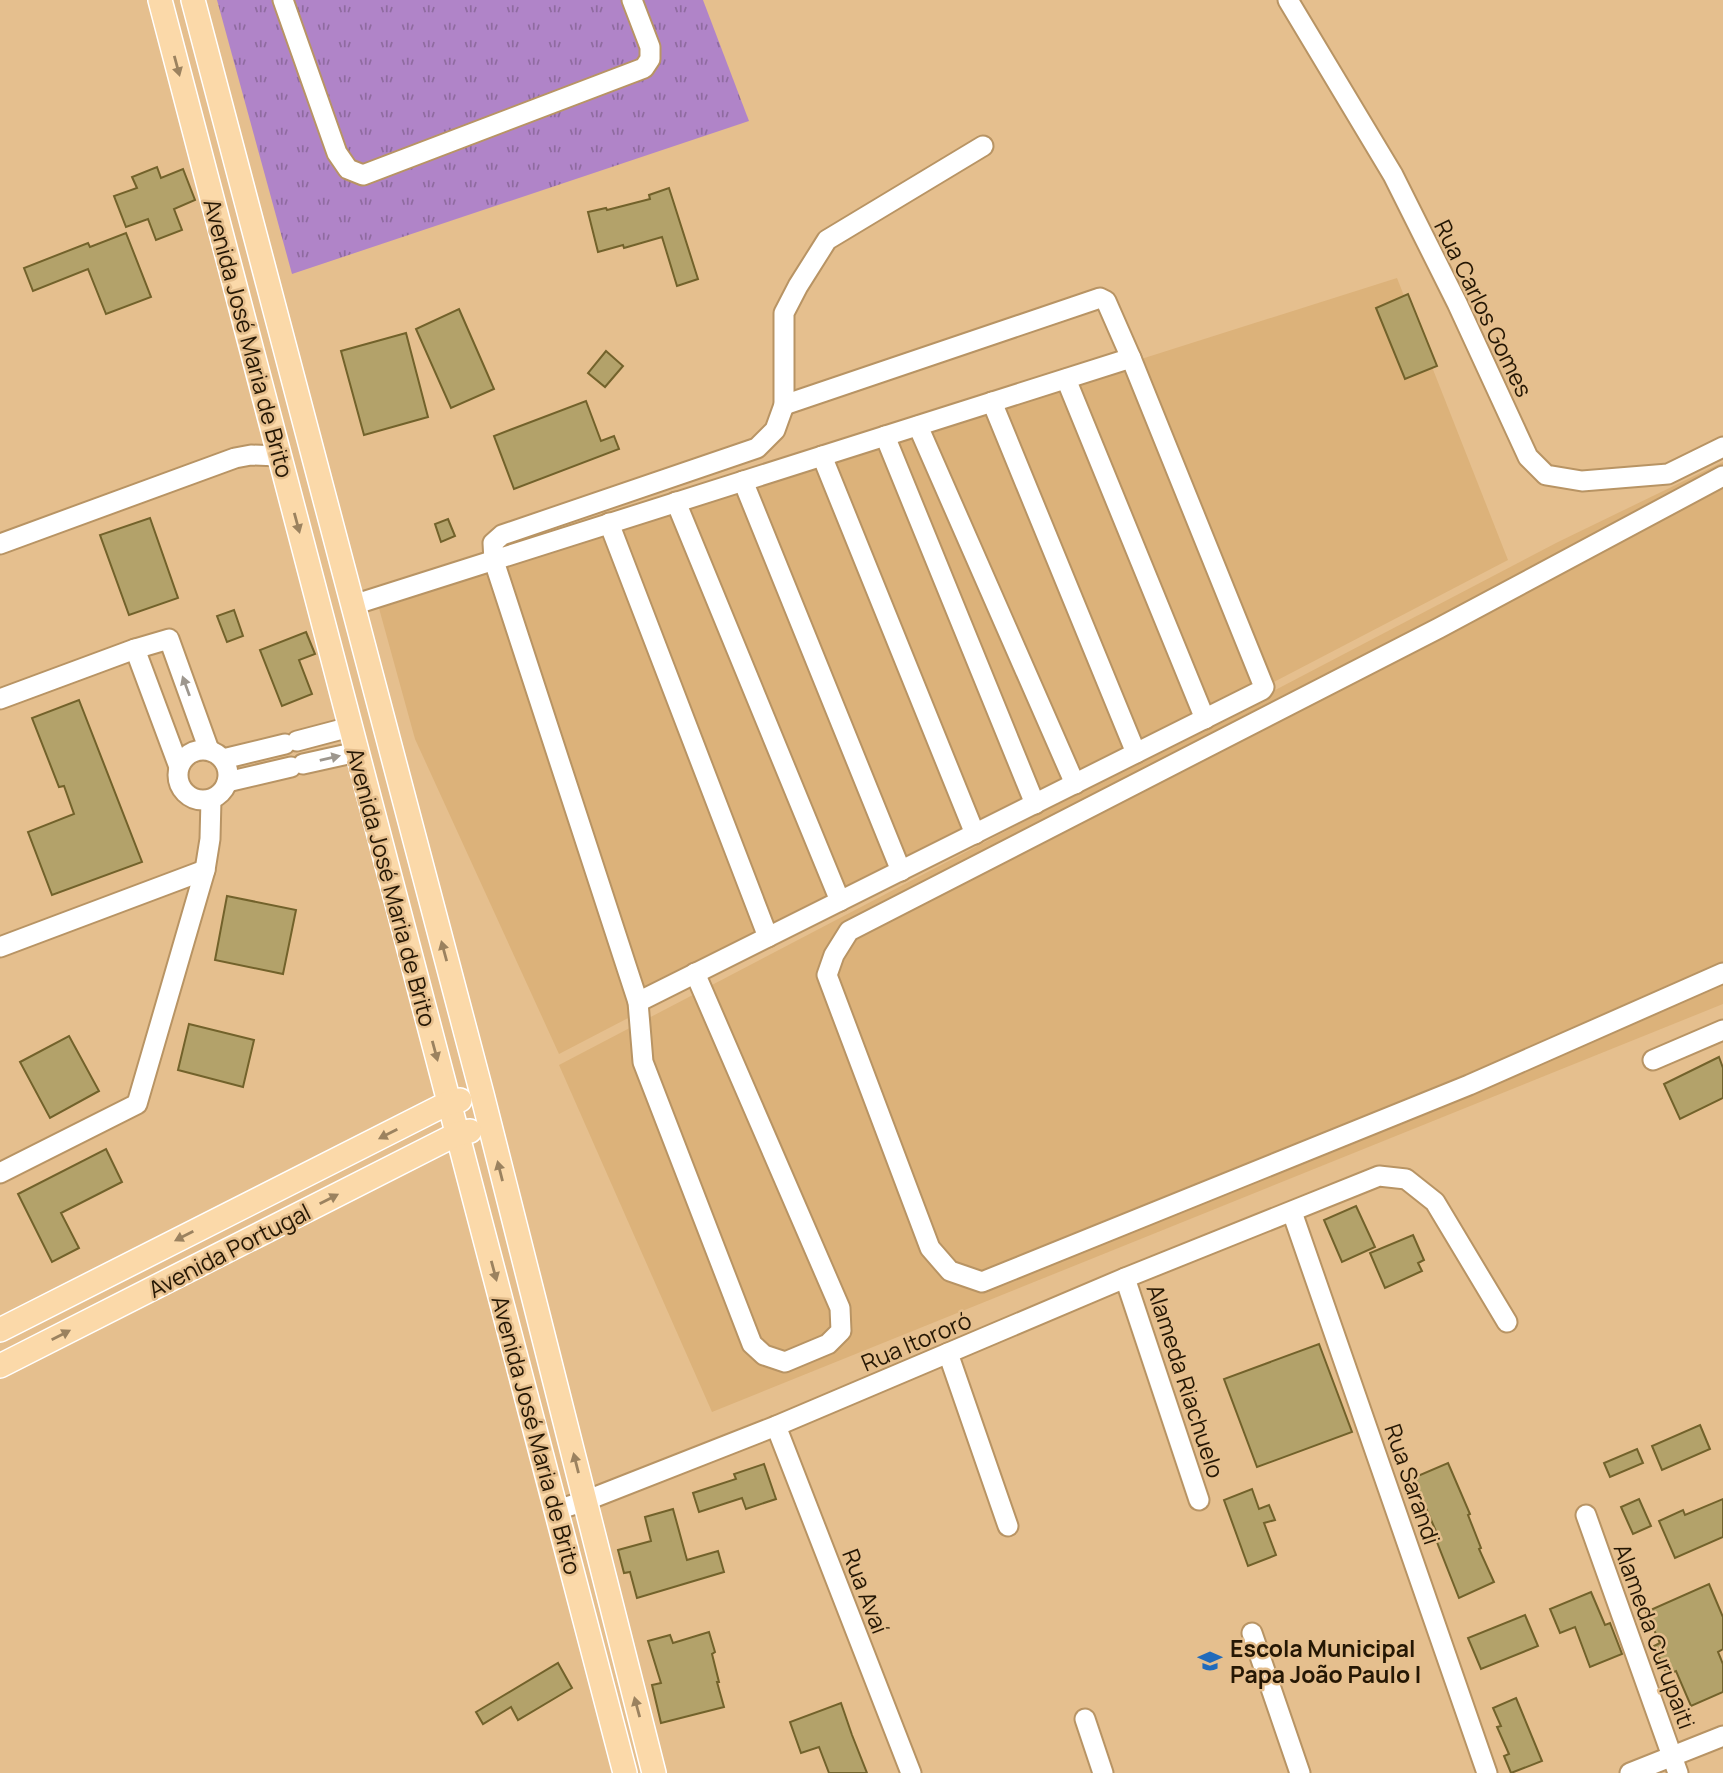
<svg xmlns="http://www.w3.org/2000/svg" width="1723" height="1773" font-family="Manrope,sans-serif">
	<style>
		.built { fill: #dcb27a }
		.grass { fill: url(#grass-tufts) }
		.building { fill: #b3a26a; stroke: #72622b; stroke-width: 2 }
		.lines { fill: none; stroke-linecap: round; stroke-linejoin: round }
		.minor-casing { stroke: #b89464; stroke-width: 23 }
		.major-casing { stroke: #fff; stroke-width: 26 }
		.minor { stroke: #fff; stroke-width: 19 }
		.major { stroke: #fbd9a9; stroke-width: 23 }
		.oneway { fill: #9b825f }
		.oneway2 { fill: #9d978e }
		.labels { text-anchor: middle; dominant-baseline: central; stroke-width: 5; stroke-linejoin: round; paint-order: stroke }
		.street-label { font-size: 23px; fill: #251704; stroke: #e5bf8e }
		.poi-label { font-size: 23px; font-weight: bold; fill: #251704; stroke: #e5bf8e; text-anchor: start }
	</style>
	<defs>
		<pattern id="grass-tufts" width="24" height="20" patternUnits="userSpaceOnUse" patternTransform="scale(1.75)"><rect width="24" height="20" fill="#b084c8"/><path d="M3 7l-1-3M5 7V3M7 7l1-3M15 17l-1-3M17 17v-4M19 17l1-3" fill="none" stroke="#8f6ba0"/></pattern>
	</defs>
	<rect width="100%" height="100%" fill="#e5bf8e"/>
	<!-- built -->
	<g class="built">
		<polygon points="1397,278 1508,560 559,1054 415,739 377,601"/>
		<polygon points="1723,462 1723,1004 712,1412 559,1065 1558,542"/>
	</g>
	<!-- grass -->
	<polygon class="grass" points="217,0 703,0 749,121 292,274"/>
	<!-- building -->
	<g class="building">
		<polygon points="157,167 161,178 183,169 195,200 174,209 182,230 156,240 148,219 126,227 114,196 137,188 132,177"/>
		<polygon points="669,188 698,279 677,286 662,237 624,248 623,245 598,252 588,212 606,208 607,210 650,199 649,195"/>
		<polygon points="126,233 151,297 106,314 88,269 33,291 24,268 88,243 90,247"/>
		<polygon points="1408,294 1437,366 1405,379 1376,308"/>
		<polygon points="459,309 494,389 451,408 416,329"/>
		<polygon points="406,333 428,417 364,435 341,351"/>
		<polygon points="606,351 623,366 605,387 588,373"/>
		<polygon points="586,401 601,441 614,436 619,449 514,489 494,436"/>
		<polygon points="150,518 178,598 129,615 100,535"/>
		<polygon points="448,519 455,536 441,542 435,524"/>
		<polygon points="234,610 243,636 227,642 217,616"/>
		<polygon points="306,632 315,654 299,660 312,694 282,706 260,650"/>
		<polygon points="79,700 142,862 52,895 28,832 74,814 64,786 59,787 32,718"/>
		<polygon points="227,896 296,910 283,974 215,960"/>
		<polygon points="189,1024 254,1040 243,1087 178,1070"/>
		<polygon points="69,1036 99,1091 50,1118 20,1062"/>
		<polygon points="1719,1057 1723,1068 1723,1098 1680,1119 1664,1084"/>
		<polygon points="106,1149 122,1182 61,1213 79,1248 52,1262 18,1194"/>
		<polygon points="1356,1206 1375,1247 1342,1262 1324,1220"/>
		<polygon points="1413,1235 1424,1260 1418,1263 1422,1271 1385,1288 1370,1253"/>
		<polygon points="1319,1344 1352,1432 1257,1467 1224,1379"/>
		<polygon points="1700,1425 1710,1449 1662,1470 1652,1446"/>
		<polygon points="1637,1449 1643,1463 1610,1477 1604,1463"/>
		<polygon points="1448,1463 1470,1514 1468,1515 1481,1548 1479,1549 1494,1582 1459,1598 1435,1537 1438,1536 1413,1478"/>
		<polygon points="764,1464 776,1499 746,1509 742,1498 699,1512 693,1493 736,1479 734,1474"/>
		<polygon points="1252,1489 1259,1509 1269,1505 1275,1520 1264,1523 1276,1555 1248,1566 1224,1500"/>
		<polygon points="1639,1499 1651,1526 1633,1534 1621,1507"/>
		<polygon points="1723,1499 1723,1537 1675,1558 1659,1521 1683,1510 1685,1515"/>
		<polygon points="673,1509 687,1560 718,1551 724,1572 637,1598 630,1572 624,1573 618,1550 651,1541 645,1517"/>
		<polygon points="1709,1584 1723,1617 1723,1649 1718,1652 1723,1664 1723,1692 1691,1706 1676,1671 1667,1675 1654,1646 1660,1643 1646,1612"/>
		<polygon points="1591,1592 1605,1625 1610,1623 1622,1654 1590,1667 1575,1627 1560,1633 1550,1609"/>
		<polygon points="1525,1615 1538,1646 1481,1669 1468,1638"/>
		<polygon points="709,1632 715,1652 712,1654 719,1682 717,1682 724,1707 661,1723 652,1685 661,1683 648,1641 670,1635 673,1643"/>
		<polygon points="558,1663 572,1688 518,1720 511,1707 483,1724 476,1712"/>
		<polygon points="1516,1698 1542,1761 1511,1773 1504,1756 1509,1754 1497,1727 1501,1726 1493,1708"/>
		<polygon points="841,1703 852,1735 867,1773 829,1773 819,1747 801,1753 790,1722"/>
	</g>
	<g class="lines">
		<!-- minor casing -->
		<g class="minor-casing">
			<g id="minor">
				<polyline points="283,0 337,153 348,169 363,175 644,68 650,59 650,47 632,0"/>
				<polyline points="1288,0 1393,175 1457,303 1528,457 1546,475 1582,481 1668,474 1723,447"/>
				<polyline points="1066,379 1205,719"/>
				<polyline points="992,402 1136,753"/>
				<polyline points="784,405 1100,298 1106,301 1131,358"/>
				<polyline points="918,426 1075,784"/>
				<polyline points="885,436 1035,804"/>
				<polyline points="822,456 975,834"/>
				<polyline points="1723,476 1439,628 849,931 834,955 827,975 930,1248 950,1271 982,1282 1469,1085 1723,973"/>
				<polyline points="743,481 901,871"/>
				<polyline points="676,502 840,901"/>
				<polyline points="609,523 768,937"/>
				<polyline points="0,544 235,458 251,455 279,456"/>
				<polyline points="353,605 1131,358 1264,687 1262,690 638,1002"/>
				<polyline points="135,649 179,767"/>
				<polyline points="0,699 135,649 169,639 209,750"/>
				<polyline points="297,741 350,727"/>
				<circle cx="203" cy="775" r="25"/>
				<polyline points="223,759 285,744"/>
				<polyline points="303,764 357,752"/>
				<polyline points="227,782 291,767"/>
				<polyline points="0,947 205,870"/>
				<polyline points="695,973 840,1308 841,1331 828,1344 785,1362 764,1355 752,1344 643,1062 638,1002 494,561 493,543 502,535 757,448 775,430 784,405 784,313 798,286 827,240 983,146"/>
				<polyline points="1653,1060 1723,1030"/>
				<polyline points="0,1173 137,1104 205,870 210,839 211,799"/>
				<polyline points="1292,1212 1487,1773"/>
				<polyline points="1125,1278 1199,1500"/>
				<polyline points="948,1353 1008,1526"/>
				<polyline points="776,1426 911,1773"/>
				<polyline points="557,1510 585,1501 776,1426 1125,1278 1379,1176 1406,1179 1435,1202 1507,1322"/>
				<polyline points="1586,1515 1678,1773"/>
				<polyline points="1252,1633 1300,1773"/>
				<polyline points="1085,1719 1103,1773"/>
				<polyline points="1630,1773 1723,1736"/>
			</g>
		</g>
		<!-- major casing -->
		<g class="major-casing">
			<g id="major">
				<polyline points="160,0 625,1773"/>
				<polyline points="193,0 482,1094 654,1773"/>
				<polyline points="0,1330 448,1103 460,1100"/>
				<polyline points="0,1366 457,1134 470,1131"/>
			</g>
		</g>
		<!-- minor -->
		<use href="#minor" class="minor"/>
		<!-- major -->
		<use href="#major" class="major"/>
	</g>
	<!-- one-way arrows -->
	<defs><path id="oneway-solid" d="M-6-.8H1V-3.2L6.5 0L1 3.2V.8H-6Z" transform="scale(1.75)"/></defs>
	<g class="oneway">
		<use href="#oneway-solid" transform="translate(177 66) rotate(75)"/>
		<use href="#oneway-solid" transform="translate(297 523) rotate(75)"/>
		<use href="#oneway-solid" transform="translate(444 951) rotate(-105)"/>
		<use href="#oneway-solid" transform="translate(435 1051) rotate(75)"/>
		<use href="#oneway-solid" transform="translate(388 1134) rotate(153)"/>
		<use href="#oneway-solid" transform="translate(500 1171) rotate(-104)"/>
		<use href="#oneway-solid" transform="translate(329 1199) rotate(-27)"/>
		<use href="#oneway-solid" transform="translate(184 1236) rotate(153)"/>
		<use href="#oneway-solid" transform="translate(494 1271) rotate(75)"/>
		<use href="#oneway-solid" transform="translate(61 1335) rotate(-27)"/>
		<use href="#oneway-solid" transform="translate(576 1463) rotate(-104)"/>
		<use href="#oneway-solid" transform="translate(637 1707) rotate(-105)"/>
	</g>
	<g class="oneway2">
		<use href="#oneway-solid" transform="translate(186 686) rotate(-110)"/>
		<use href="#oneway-solid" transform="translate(330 758) rotate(-13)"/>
	</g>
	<!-- icons -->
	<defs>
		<g id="school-bare" transform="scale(1.89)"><path d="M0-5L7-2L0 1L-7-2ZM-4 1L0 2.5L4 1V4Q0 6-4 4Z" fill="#216bbb" stroke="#e5bf8e" stroke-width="2.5" paint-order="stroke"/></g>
	</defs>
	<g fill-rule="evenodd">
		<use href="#school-bare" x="1210" y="1661"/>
	</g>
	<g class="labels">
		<!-- street labels -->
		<g class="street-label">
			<text transform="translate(1484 308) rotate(64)">Rua Carlos Gomes</text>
			<text transform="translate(249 338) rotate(75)">Avenida José Maria de Brito</text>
			<text transform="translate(392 887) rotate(75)">Avenida José Maria de Brito</text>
			<text transform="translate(229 1250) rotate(-27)">Avenida Portugal</text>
			<text transform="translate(916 1341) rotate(-23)">Rua Itororó</text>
			<text transform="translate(1186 1381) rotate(72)">Alameda Riachuelo</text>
			<text transform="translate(537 1435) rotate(75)">Avenida José Maria de Brito</text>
			<text transform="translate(1413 1484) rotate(71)">Rua Sarandi</text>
			<text transform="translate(866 1591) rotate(69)">Rua Avaí</text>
			<text transform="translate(1655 1636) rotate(70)">Alameda Curupaiti</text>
		</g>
		<!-- poi labels -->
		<g class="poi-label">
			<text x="1230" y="1648">Escola Municipal<tspan x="1230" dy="26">Papa João Paulo I</tspan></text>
		</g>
	</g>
</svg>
